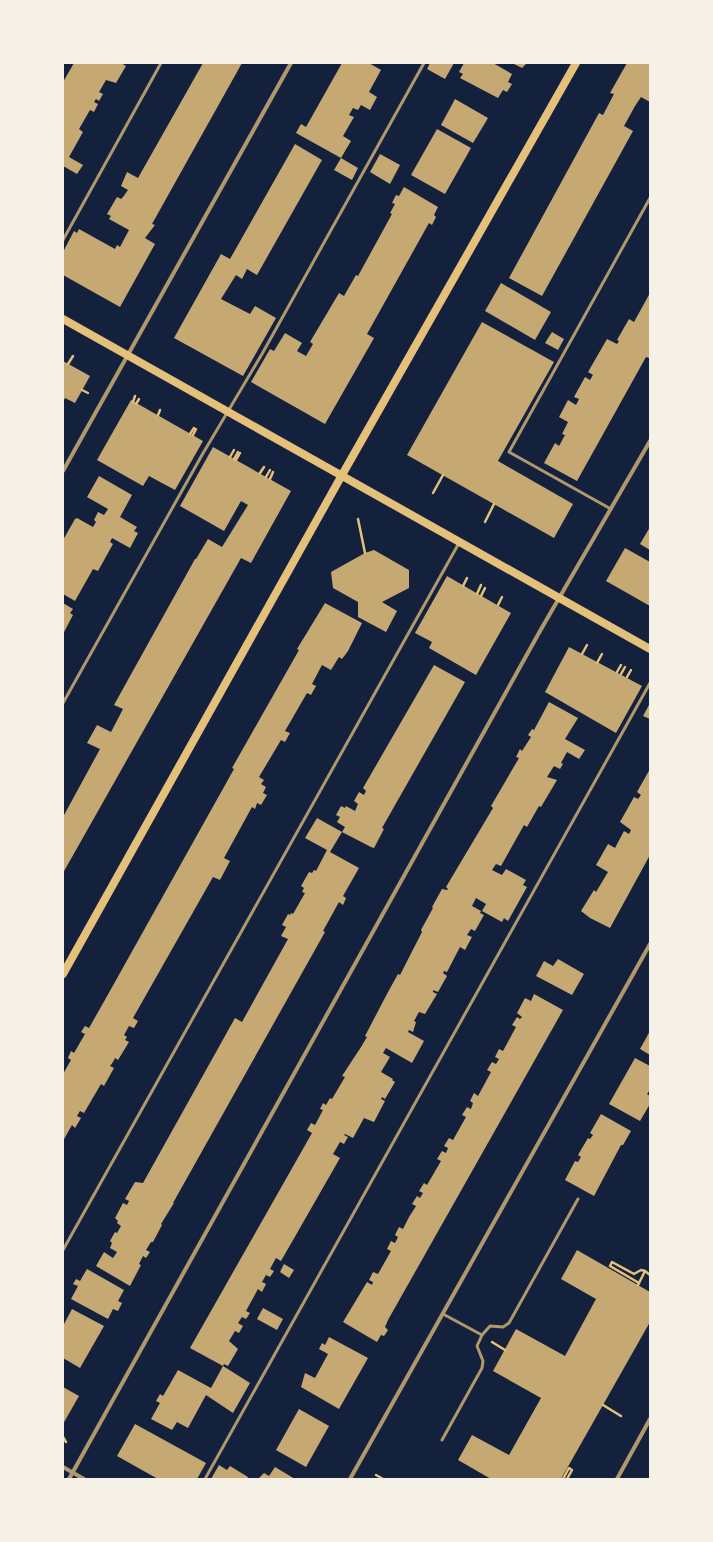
<svg xmlns="http://www.w3.org/2000/svg" width="713" height="1542" font-family="'Noto Serif',serif">
	<style>
		.building { fill: #c6a872 }
		.lines { fill: none; stroke-linecap: round; stroke-linejoin: round }
		.path { stroke: #e5c07b; stroke-width: 2.5 }
		.service { stroke: #b1986c; stroke-width: 3 }
		.minor { stroke: #b1986c; stroke-width: 4 }
		.secondary { stroke: #e5c07b; stroke-width: 8 }
	</style>
	<rect width="100%" height="100%" fill="#14213d"/>
	<!-- building -->
	<g class="building">
		<polygon points="74,63 121,63 126,66 116,83 106,80 99,92 103,94 99,101 96,99 94,102 98,104 94,112 90,110 79,129 83,132 69,157 83,165 77,174 63,166 63,82"/>
		<polygon points="203,63 242,63 152,224 155,225 145,238 155,244 120,307 63,275 63,252 74,231 77,233 79,229 115,249 117,245 120,247 129,230 109,219 111,216 107,214 117,197 121,199 123,197 128,190 121,186 127,172 138,178"/>
		<polygon points="342,63 369,63 381,70 369,92 377,97 370,110 361,105 358,110 353,108 349,115 354,117 343,136 351,141 341,158 296,133 301,124 306,127"/>
		<polygon points="430,63 454,63 445,79 427,69"/>
		<polygon points="464,63 493,63 512,74 508,82 512,84 507,92 503,90 498,98 460,78 463,74 459,72"/>
		<polygon points="512,63 527,63 522,68"/>
		<polygon points="627,63 650,63 650,102 641,97 635,106 624,126 633,131 542,296 509,278 599,113 603,115 614,94 610,93"/>
		<polygon points="455,99 488,118 473,143 441,125"/>
		<polygon points="437,129 471,148 445,194 411,175"/>
		<polygon points="295,144 322,160 257,275 247,269 242,279 236,275 221,299 250,314 255,306 276,318 243,376 174,338 221,254 230,259"/>
		<polygon points="380,154 400,165 390,184 370,172"/>
		<polygon points="341,158 358,168 352,180 334,170"/>
		<polygon points="404,187 438,207 434,215 436,217 432,225 429,223 367,334 374,338 325,424 251,382 270,349 274,351 285,333 302,343 297,351 306,356 313,344 310,342 339,293 344,296 356,275 358,276 392,214 390,213 395,204 392,203 396,195 399,196"/>
		<polygon points="501,283 551,312 535,340 485,311"/>
		<polygon points="650,293 650,356 649,358 646,357 577,481 544,463 555,443 559,446 565,435 562,434 568,422 559,417 568,400 576,405 579,399 574,397 585,377 590,380 593,375 588,372 607,339 617,344 619,341 617,340 629,319 634,322"/>
		<polygon points="482,322 554,362 498,461 573,504 554,538 407,455"/>
		<polygon points="552,332 564,339 558,350 545,343"/>
		<polygon points="63,361 90,376 75,403 65,398 63,402"/>
		<polygon points="131,400 203,441 175,490 149,476 143,486 97,460"/>
		<polygon points="213,447 291,491 251,563 241,558 63,873 63,817 100,749 87,743 97,725 111,732 123,709 114,705 195,559 196,559 208,539 222,547 248,505 241,501 224,531 180,506"/>
		<polygon points="99,476 132,495 120,517 137,527 134,531 138,533 130,548 112,538 110,542 113,544 98,571 93,569 75,601 63,594 63,540 75,519 77,518 93,527 96,522 94,520 98,512 104,515 108,509 87,497"/>
		<polygon points="650,527 650,550 640,544"/>
		<polygon points="625,548 650,562 650,606 606,581"/>
		<polygon points="374,550 409,570 409,588 382,602 397,611 386,632 358,617 358,602 333,588 331,572 365,553"/>
		<polygon points="447,576 511,613 476,675 429,648 432,642 415,633"/>
		<polygon points="63,603 73,609 70,613 73,615 63,634"/>
		<polygon points="325,603 362,623 348,651 342,659 339,657 331,670 322,665 312,684 316,686 311,695 307,693 285,731 290,733 285,742 281,740 259,777 264,780 261,784 266,787 263,793 267,795 261,805 257,803 255,809 252,807 224,858 230,861 220,880 213,877 133,1018 138,1021 134,1028 129,1026 124,1035 127,1037 125,1040 129,1042 118,1060 115,1058 113,1062 110,1066 114,1068 104,1086 101,1084 84,1113 80,1111 77,1116 81,1118 75,1128 72,1125 63,1141 63,1074 71,1060 68,1058 71,1051 74,1053 85,1034 81,1032 85,1026 89,1028 106,998 234,769 232,768 299,650 297,649"/>
		<polygon points="569,647 642,686 616,733 545,692"/>
		<polygon points="434,665 465,682 382,828 384,829 374,848 371,847 342,832 345,827 337,822 340,817 336,815 341,806 345,808 346,806 355,811 358,804 354,801 359,792 364,795 366,791 363,788"/>
		<polygon points="549,702 578,718 565,739 585,750 579,759 567,752 561,763 563,764 560,769 554,766 547,777 557,780 541,807 539,806 527,827 524,825 501,866 496,864 492,870 502,875 506,869 526,880 523,885 527,887 508,921 504,918 502,922 482,911 486,904 476,898 472,906 481,911 480,913 484,915 475,931 471,929 467,935 472,937 465,950 460,947 447,972 444,971 443,973 447,976 438,992 433,990 433,992 437,994 425,1014 419,1012 414,1021 416,1022 413,1032 409,1030 408,1032 424,1041 412,1063 386,1048 383,1053 390,1057 381,1072 393,1079 392,1080 395,1082 385,1099 382,1097 381,1099 385,1101 374,1122 364,1118 353,1138 345,1134 344,1135 348,1137 344,1144 340,1142 333,1154 340,1158 281,1261 276,1258 270,1269 274,1271 270,1277 266,1275 262,1282 266,1284 262,1292 258,1289 246,1311 250,1313 246,1319 242,1317 238,1323 243,1326 239,1333 235,1331 229,1341 238,1349 228,1366 224,1364 223,1366 190,1348 312,1133 307,1130 311,1123 315,1125 323,1110 320,1109 323,1103 326,1105 330,1098 332,1099 345,1077 342,1076 361,1047 367,1037 365,1036 388,992 398,974 400,975 422,932 421,930 433,908 432,907 442,889 447,890 448,889 446,887 493,808 491,806 519,758 516,757 520,749 522,751 531,737 528,735 532,729 534,730"/>
		<polygon points="650,703 650,719 643,716"/>
		<polygon points="650,769 650,855 610,928 590,918 581,911 594,890 596,892 608,872 596,865 608,844 615,848 624,831 629,834 631,830 620,822 634,797 638,799 641,795 637,792"/>
		<polygon points="317,818 342,832 330,852 359,868 343,896 346,898 343,905 339,902 323,931 325,932 173,1203 174,1203 161,1224 162,1225 153,1242 151,1242 146,1250 150,1252 146,1258 143,1256 139,1264 141,1265 130,1286 96,1266 104,1252 113,1258 117,1252 110,1248 112,1243 110,1241 115,1232 117,1233 121,1226 117,1223 118,1221 115,1218 123,1203 127,1205 129,1201 125,1199 135,1182 143,1183 235,1018 242,1022 288,939 281,936 286,927 282,925 288,914 290,915 291,913 293,914 305,893 302,892 304,888 301,886 309,872 312,873 314,870 316,871 327,850 305,838"/>
		<polygon points="558,959 584,974 572,995 536,976 544,961 553,966"/>
		<polygon points="534,994 563,1010 388,1320 385,1327 388,1330 384,1336 381,1335 377,1342 343,1322 367,1282 372,1285 373,1282 369,1280 373,1272 378,1274 391,1251 387,1249 391,1241 395,1243 398,1237 395,1235 399,1227 403,1229 409,1217 416,1206 412,1204 417,1196 420,1198 423,1193 419,1191 424,1183 427,1185 441,1161 437,1159 442,1151 446,1153 448,1148 444,1146 449,1138 453,1140 466,1117 462,1115 467,1107 471,1109 473,1103 470,1101 474,1093 478,1096 491,1072 487,1070 492,1062 496,1064 499,1059 495,1057 499,1049 503,1051 516,1027 512,1025 517,1017 520,1019 522,1017 517,1013 525,998 531,1001"/>
		<polygon points="650,1031 650,1055 640,1049"/>
		<polygon points="635,1058 650,1066 650,1090 647,1094 650,1096 650,1104 640,1121 609,1104"/>
		<polygon points="601,1114 631,1131 623,1145 621,1145 594,1196 565,1180 575,1161 578,1162 581,1157 578,1155 588,1138 590,1139 593,1135 590,1133"/>
		<polygon points="577,1250 650,1292 650,1322 561,1479 491,1479 458,1460 472,1435 509,1455 541,1398 493,1371 516,1329 565,1356 596,1299 561,1279"/>
		<polygon points="284,1264 294,1270 289,1278 280,1272"/>
		<polygon points="87,1269 124,1290 118,1301 122,1303 118,1311 113,1309 108,1319 71,1299 78,1286 73,1284 76,1279 80,1281"/>
		<polygon points="263,1308 283,1319 277,1330 257,1319"/>
		<polygon points="72,1309 104,1326 80,1368 63,1358 63,1326"/>
		<polygon points="329,1337 368,1358 339,1409 301,1387 305,1373 315,1378 328,1354 319,1349 322,1343 325,1345"/>
		<polygon points="223,1366 250,1383 233,1413 206,1395 188,1428 177,1422 172,1430 151,1419 160,1403 156,1401 160,1394 163,1396 178,1370 211,1388"/>
		<polygon points="63,1387 79,1396 63,1424"/>
		<polygon points="299,1409 329,1426 306,1467 276,1450"/>
		<polygon points="135,1424 206,1463 197,1479 158,1479 117,1456"/>
		<polygon points="219,1465 227,1470 230,1466 248,1477 247,1479 211,1479"/>
		<polygon points="275,1467 295,1479 258,1479 264,1473 269,1476"/>
	</g>
	<g class="lines">
		<!-- path -->
		<g class="path">
			<polyline points="68,364 73,356"/>
			<polyline points="82,390 88,393"/>
			<polyline points="133,402 135,396"/>
			<polyline points="136,404 139,399"/>
			<polyline points="158,415 160,410"/>
			<polyline points="190,434 194,428"/>
			<polyline points="193,435 196,429"/>
			<polyline points="230,457 234,450"/>
			<polyline points="234,459 238,452"/>
			<polyline points="236,460 240,453"/>
			<polyline points="260,473 264,467"/>
			<polyline points="266,477 270,470"/>
			<polyline points="270,479 273,472"/>
			<polyline points="433,493 443,475"/>
			<polyline points="358,519 365,553"/>
			<polyline points="485,522 494,504"/>
			<polyline points="463,586 467,578"/>
			<polyline points="477,594 481,585"/>
			<polyline points="481,596 485,588"/>
			<polyline points="498,605 502,597"/>
			<polyline points="582,654 587,645"/>
			<polyline points="597,663 602,654"/>
			<polyline points="617,672 621,665"/>
			<polyline points="621,674 625,667"/>
			<polyline points="627,677 631,670"/>
			<polyline points="639,1283 610,1266 612,1262 634,1274 641,1270 645,1271"/>
			<polyline points="638,1285 645,1271 650,1275"/>
			<polyline points="492,1342 505,1350"/>
			<polyline points="603,1405 621,1416"/>
			<polyline points="63,1437 66,1442"/>
			<polyline points="376,1475 383,1479"/>
			<polyline points="563,1479 569,1468 572,1470 567,1479"/>
		</g>
		<!-- service -->
		<g class="service">
			<polyline points="63,240 161,63"/>
			<polyline points="611,509 509,452 650,198"/>
			<polyline points="63,703 202,455 262,354 424,63"/>
			<polyline points="63,1250 459,543"/>
			<polyline points="443,1314 482,1335"/>
			<polyline points="442,1440 482,1368 483,1361 477,1346 482,1335 490,1326 503,1327 509,1323 578,1199"/>
			<polyline points="205,1479 650,683"/>
		</g>
		<!-- minor -->
		<g class="minor">
			<polyline points="63,471 291,63"/>
			<polyline points="63,1467 84,1479"/>
			<polyline points="69,1479 540,631 650,441"/>
			<polyline points="350,1479 650,944"/>
			<polyline points="617,1479 650,1419"/>
		</g>
		<!-- secondary -->
		<g class="secondary">
			<polyline points="63,319 650,649"/>
			<polyline points="63,974 342,475 576,63"/>
		</g>
	</g>
	<!-- border -->
	<rect width="713" height="1542" fill="none" stroke="#f6f1e7" stroke-width="128"/>
</svg>
